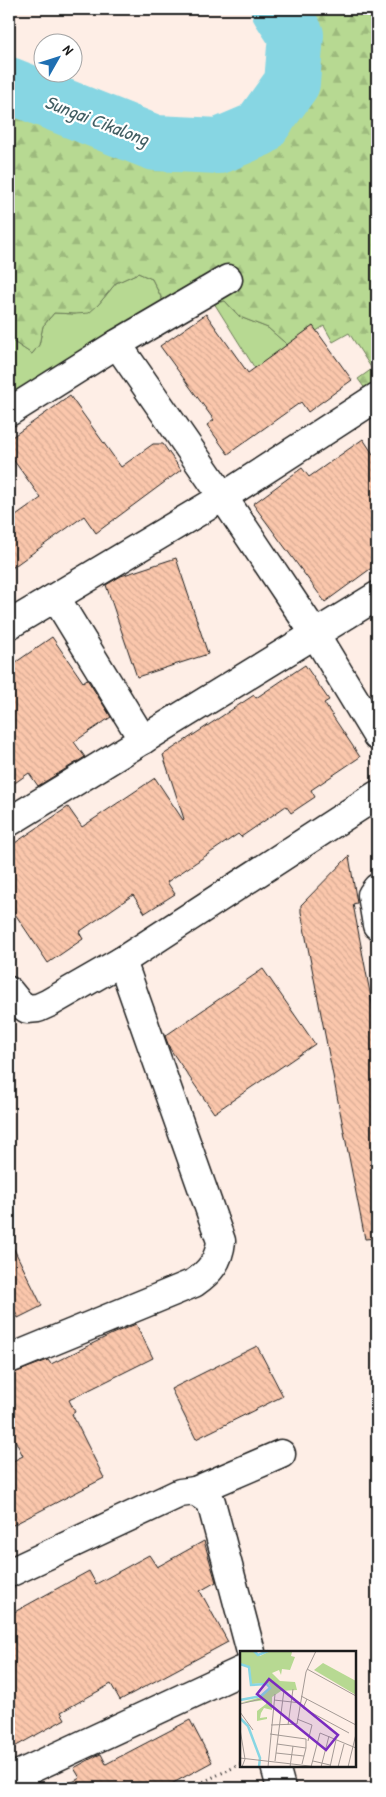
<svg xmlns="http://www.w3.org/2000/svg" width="386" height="1797" font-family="'Patrick Hand',sans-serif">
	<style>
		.grass { fill: #b7d992; stroke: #6a7a57 }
		.forest { fill: url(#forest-firs); stroke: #6a7a57 }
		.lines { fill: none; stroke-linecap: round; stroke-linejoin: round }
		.river { stroke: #87d6e3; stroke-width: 56 }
		.building { fill: url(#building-back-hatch); stroke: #1c1c1c }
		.street-casing { stroke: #1c1c1c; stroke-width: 31 }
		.path { stroke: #1c1c1c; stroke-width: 3; stroke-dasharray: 1 4; stroke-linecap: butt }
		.street { stroke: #fff; stroke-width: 28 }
		.labels { text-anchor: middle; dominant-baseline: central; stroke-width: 4.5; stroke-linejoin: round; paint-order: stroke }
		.water-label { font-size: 19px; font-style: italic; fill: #415d62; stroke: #fff }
		.inset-river { fill: none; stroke: #87d6e3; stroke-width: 2.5 }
		.inset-road { fill: none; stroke: #a49a95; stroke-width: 1 }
		.view { fill: #7b2cbf; fill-opacity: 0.15; stroke: #7b2cbf; stroke-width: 2.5 }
		.inset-edge { fill: none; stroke: #1c1c1c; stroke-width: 2.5 }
	</style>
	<defs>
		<pattern id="forest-firs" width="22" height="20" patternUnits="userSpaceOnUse" patternTransform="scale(1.25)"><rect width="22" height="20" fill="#b7d992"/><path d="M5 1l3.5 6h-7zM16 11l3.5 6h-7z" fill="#9dba7d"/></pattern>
		<pattern id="building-back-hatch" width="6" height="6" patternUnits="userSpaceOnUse" patternTransform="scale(1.25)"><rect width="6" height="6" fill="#fbc7ac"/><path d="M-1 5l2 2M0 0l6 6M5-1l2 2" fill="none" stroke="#d7aa93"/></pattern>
	</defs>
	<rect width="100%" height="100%" fill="#feeee6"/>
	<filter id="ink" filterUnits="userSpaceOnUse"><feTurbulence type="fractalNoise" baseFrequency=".02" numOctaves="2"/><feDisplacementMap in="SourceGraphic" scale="10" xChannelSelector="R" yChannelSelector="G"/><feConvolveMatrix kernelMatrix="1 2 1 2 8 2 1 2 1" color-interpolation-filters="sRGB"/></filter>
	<g filter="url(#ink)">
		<!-- grass -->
		<g class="grass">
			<polygon points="138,273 152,279 167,309 9,397 9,339 32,354 39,345 43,326 54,313 75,314 98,305 116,283"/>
			<polygon points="225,301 240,317 268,328 291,348 256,370 214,303"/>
		</g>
		<!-- forest -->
		<polygon class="forest" points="301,9 377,9 377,405 358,379 372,369 349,333 333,342 324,326 291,348 268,328 240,317 225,301 214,303 201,292 167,309 152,279 138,273 116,283 98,305 89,313 75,314 54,313 43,326 39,345 32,354 9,339 9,230 14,221 9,213 9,105 151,161 222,165 271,144 310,90 315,30"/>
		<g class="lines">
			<!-- river -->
			<polyline class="river" points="9,85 155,143 219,146 259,129 292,83 296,35 279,9"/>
		</g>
		<!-- building -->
		<g class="building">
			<polygon points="206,314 248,373 313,326 352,380 308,412 301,402 228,454 207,425 214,420 160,346"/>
			<polygon points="70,396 121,467 153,444 163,444 181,470 96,533 84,516 9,570 9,521 41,498 9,454 9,439"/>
			<polygon points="363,439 377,460 377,564 325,602 253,504 302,468 309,477"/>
			<polygon points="176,558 208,654 137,677 106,585 121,576"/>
			<polygon points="52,637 83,682 87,679 111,717 74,742 85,757 38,786 29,773 9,787 9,667"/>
			<polygon points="305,665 329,700 324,703 360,757 311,790 315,797 291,813 286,806 241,837 238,834 167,882 175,894 145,913 133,895 79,932 83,939 48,963 9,905 9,847 68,807 82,827 155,778 183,820 184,819 163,755 254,695 256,698"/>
			<polygon points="349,856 357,903 353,904 377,1029 377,1238 365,1239 301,912 301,905"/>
			<polygon points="263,969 315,1044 214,1113 170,1049 165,1036"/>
			<polygon points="9,1239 42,1306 18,1318 9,1300"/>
			<polygon points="136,1324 153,1358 69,1400 75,1412 72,1414 104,1478 9,1527 9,1463 23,1456 9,1428 9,1375 48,1360 51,1364 112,1334"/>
			<polygon points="257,1346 283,1396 196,1439 171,1389"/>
			<polygon points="204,1541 216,1582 200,1591 228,1642 120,1700 111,1684 61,1712 65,1719 9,1750 9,1615 89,1571 96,1584 149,1555 157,1567"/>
			<polygon points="190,1720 212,1762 164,1788 61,1788 80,1778 74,1768 96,1756 101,1754 106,1764"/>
		</g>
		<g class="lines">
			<!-- street casing -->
			<g class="street-casing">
				<g id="street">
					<polyline points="117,344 223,497 315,634 377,736"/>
					<polyline points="9,412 117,344 228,279"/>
					<polyline points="56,598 143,740"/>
					<polyline points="9,625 223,497 377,397"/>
					<polyline points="9,822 377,596"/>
					<polyline points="377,888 372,895 377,925"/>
					<polyline points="9,991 18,1002 27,1009 38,1008 49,1003 122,961 377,795"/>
					<path d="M 9,1359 L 194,1283 C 210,1272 219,1261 221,1241 L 122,961"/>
					<polyline points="195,1491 281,1454"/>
					<polyline points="9,1573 180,1493 195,1491 211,1502 251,1652"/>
					<polyline points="275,1766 281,1788"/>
					<polyline points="9,1779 241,1671"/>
				</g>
			</g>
			<!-- path -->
			<polyline class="path" points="190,1788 241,1764"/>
			<!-- street -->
			<use href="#street" class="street"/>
		</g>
	</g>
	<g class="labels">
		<!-- water labels -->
		<g class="water-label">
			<text transform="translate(97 120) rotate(21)">Sungai Cikalong</text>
		</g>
	</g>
	<!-- overview -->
	<g transform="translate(240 1651)">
		<rect width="116" height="116" fill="#feeee6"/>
		<path d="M 83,12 L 116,30 L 116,44 L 74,19 Z" fill="#b7d992"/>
		<path d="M 0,0 L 13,0 L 20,5 L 30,0 L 52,1 L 51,5 L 55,6 L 50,19 L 42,18 L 41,24 L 39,19 L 32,22 L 40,30 L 55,31 L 57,39 L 41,40 L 32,46 L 32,59 L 24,57 L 21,62 L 20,67 L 27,66 L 27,68 L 17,70 L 17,60 L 26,53 L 26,49 L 0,52 L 21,46 L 31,37 L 28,32 L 11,33 L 10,16 L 0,12 Z" fill="#b7d992"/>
		<path class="inset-river" d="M 14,0 L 18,4 L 28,0M 0,13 L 9,16 L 11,34 L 27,33 L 30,37 L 21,45 L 0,49M 0,67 L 8,75 L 20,107 L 19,116"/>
		<path class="inset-road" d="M 67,18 L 116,45M 61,45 L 116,74M 67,48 L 63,57 L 109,82M 34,49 L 61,52M 0,53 L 21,48M 0,61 L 13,79M 57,68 L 72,74 L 68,90M 31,74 L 57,73 L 66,21 L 76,0M 48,74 L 53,38M 0,78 L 5,108 L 2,116M 30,83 L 66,88 L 66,97M 37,93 L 66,97 L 62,113M 36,102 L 64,105M 0,107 L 78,116M 35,110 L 44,39M 73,110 L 90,114M 28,116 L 35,43M 50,116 L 53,95M 71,116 L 80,82 L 116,97M 81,116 L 89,85M 90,116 L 96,89M 98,116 L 104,93M 108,116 L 116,83"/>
		<path class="view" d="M 29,28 L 98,84 L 86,99 L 17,43 Z"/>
		<rect width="116" height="116" class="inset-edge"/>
	</g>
	<!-- margin -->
	<rect width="386" height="1797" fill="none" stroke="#fff" stroke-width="30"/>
	<rect x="15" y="15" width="356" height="1767" fill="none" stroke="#1c1c1c" stroke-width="2" filter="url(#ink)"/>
	<!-- north arrow -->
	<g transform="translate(58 58) rotate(51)"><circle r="24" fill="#ffffff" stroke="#a4a4a4"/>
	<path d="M0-4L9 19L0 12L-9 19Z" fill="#1f6fb2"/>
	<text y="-8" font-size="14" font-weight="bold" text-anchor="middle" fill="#1c1c1c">N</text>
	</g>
</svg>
